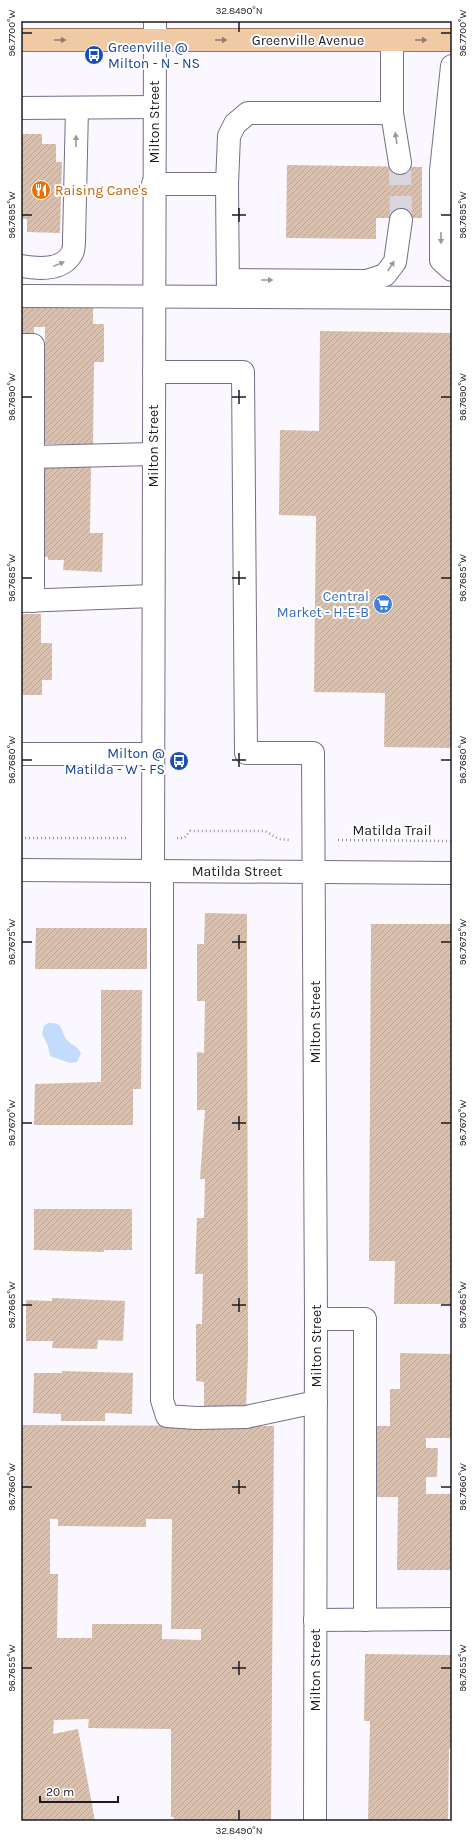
<svg xmlns="http://www.w3.org/2000/svg" width="473" height="1842" font-family="Karla,sans-serif">
	<style>
		.water { fill: #c3dbfc }
		.building { fill: url(#building-hatch); fill-rule: evenodd }
		.lines { fill: none; stroke-linecap: round; stroke-linejoin: round }
		.minor-tunnel { stroke: #d9d7dd; stroke-width: 22; stroke-dasharray: 22 11; stroke-linecap: butt }
		.minor-casing { stroke: #756e87; stroke-width: 24 }
		.major-casing { stroke: #a07551; stroke-width: 24 }
		.path { stroke: #939198; stroke-width: 2.5; stroke-dasharray: 1 3; stroke-linecap: butt }
		.minor { stroke: #fff; stroke-width: 22 }
		.major { stroke: #f0caa5; stroke-width: 22 }
		.oneway { fill: #917b6b }
		.oneway2 { fill: #99989c }
		.ticks { fill: none; stroke: #1d1a24; stroke-width: 1.5 }
		.labels { text-anchor: middle; dominant-baseline: central; stroke-width: 4; stroke-linejoin: round; paint-order: stroke }
		.street-label { font-size: 14px; fill: #1d1a24; stroke: #fff }
		.transit-label { font-size: 14px; fill: #164399; stroke: #fff; text-anchor: start }
		.food-label { font-size: 14px; fill: #c56008; stroke: #fff; text-anchor: start }
		.shop-label { font-size: 14px; fill: #366cbe; stroke: #fff; text-anchor: end }
		.neatline { fill: none; stroke: #1d1a24; stroke-width: 1.5 }
		.ticks-label { font-size: 10px; text-anchor: middle; fill: #1d1a24 }
	</style>
	<defs>
		<pattern id="building-hatch" width="6" height="6" patternUnits="userSpaceOnUse"><rect width="6" height="6" fill="#dac0ae"/><path d="M-1 1l2-2M0 6l6-6M5 7l2-2" fill="none" stroke="#bba496"/></pattern>
	</defs>
	<rect width="100%" height="100%" fill="#faf8fe"/>
	<!-- water -->
	<path class="water" d="M 48,1023 C 65,1022 60,1031 67,1040 C 72,1045 77,1046 81,1053 L 77,1062 L 70,1063 L 50,1056 L 48,1046 L 42,1034 L 44,1026 Z"/>
	<!-- building -->
	<g class="building">
		<polygon points="21,134 42,134 42,144 56,144 56,162 62,162 60,233 27,232 27,219 21,219"/>
		<polygon points="287,165 422,167 422,218 376,218 376,239 286,238"/>
		<polygon points="21,307 93,308 93,324 104,324 104,362 94,362 93,444 44,444 45,327 34,327 34,338 21,338"/>
		<polygon points="320,331 452,333 452,748 384,747 385,693 314,692 316,516 279,515 280,430 319,431"/>
		<polygon points="45,464 91,465 90,533 103,533 102,572 63,570 64,560 48,560 48,557 43,557"/>
		<polygon points="21,614 41,614 41,643 52,643 52,680 42,680 42,695 21,695"/>
		<polygon points="205,913 247,914 248,1355 246,1408 204,1407 204,1382 196,1381 196,1324 202,1324 203,1274 195,1274 197,1218 204,1218 205,1179 200,1179 205,1110 197,1110 197,1052 204,1053 205,1001 197,1001 197,944 204,944"/>
		<polygon points="371,924 452,924 452,1304 394,1304 395,1261 369,1261"/>
		<polygon points="36,928 147,928 147,969 35,969"/>
		<polygon points="101,990 142,990 141,1089 133,1089 133,1125 34,1125 35,1084 101,1082"/>
		<polygon points="34,1209 132,1209 132,1250 104,1250 104,1252 34,1250"/>
		<polygon points="52,1298 125,1301 123,1341 98,1340 97,1349 52,1348 53,1341 26,1341 26,1300 52,1301"/>
		<polygon points="400,1353 452,1354 452,1438 426,1438 426,1448 438,1448 437,1477 426,1477 426,1494 452,1494 452,1570 397,1570 398,1497 372,1497 372,1426 390,1426 390,1389 400,1389"/>
		<polygon points="62,1371 133,1373 132,1414 105,1413 105,1421 61,1421 61,1414 33,1413 34,1373 62,1373"/>
		<path d="M 21,1425 L 274,1426 L 271,1821 L 174,1821 L 174,1817 L 171,1817 L 171,1729 L 88,1728 L 89,1719 L 54,1720 L 53,1734 L 78,1729 L 95,1821 L 21,1821 ZM 50,1519 L 58,1519 L 58,1526 L 146,1527 L 146,1519 L 172,1519 L 171,1629 L 201,1629 L 201,1640 L 162,1639 L 162,1624 L 92,1624 L 92,1638 L 57,1638 L 58,1574 L 50,1574 Z"/>
		<polygon points="365,1654 452,1655 452,1747 449,1749 448,1821 368,1821 370,1721 364,1721"/>
	</g>
	<g class="lines">
		<!-- minor-tunnel -->
		<polyline class="minor-tunnel" points="400,163 401,220"/>
		<!-- minor casing -->
		<g class="minor-casing">
			<g id="minor">
				<polyline points="452,66 441,171 441,260 452,270"/>
				<polyline points="21,108 154,107"/>
				<polyline points="392,113 400,163"/>
				<polyline points="153,184 227,184"/>
				<path d="M 21,266 C 38,269 63,271 72,253 C 74,250 74,244 74,241 L 77,108"/>
				<polyline points="228,280 367,281 385,275 395,262 401,220"/>
				<polyline points="21,296 452,298"/>
				<polyline points="228,296 227,184 229,136 235,124 248,113 392,113 392,40"/>
				<polyline points="21,345 33,345 33,601"/>
				<polyline points="154,372 243,372 246,753 313,753 316,1319 315,1821"/>
				<polyline points="33,457 153,454"/>
				<polyline points="21,601 153,596"/>
				<polyline points="21,754 153,754"/>
				<polyline points="21,870 452,873"/>
				<polyline points="153,871 155,21"/>
				<polyline points="162,871 162,1400 167,1416 196,1418 246,1417 316,1402"/>
				<polyline points="316,1319 365,1319 365,1620"/>
				<polyline points="315,1620 452,1619"/>
			</g>
		</g>
		<!-- major casing -->
		<g class="major-casing">
			<polyline id="major" points="21,40 452,40"/>
		</g>
		<!-- path -->
		<g class="path">
			<polyline points="21,838 128,838"/>
			<polyline points="177,838 184,838 190,831 265,831 279,839 289,840"/>
			<polyline points="338,840 452,841"/>
		</g>
		<!-- minor -->
		<use href="#minor" class="minor"/>
		<!-- major -->
		<use href="#major" class="major"/>
	</g>
	<!-- one-way arrows -->
	<defs><path id="oneway-solid" d="M-6-.8H1V-3.2L6.5 0L1 3.2V.8H-6Z"/></defs>
	<g class="oneway">
		<use href="#oneway-solid" transform="translate(60 40)"/>
		<use href="#oneway-solid" transform="translate(221 40)"/>
		<use href="#oneway-solid" transform="translate(421 40)"/>
	</g>
	<g class="oneway2">
		<use href="#oneway-solid" transform="translate(396 138) rotate(-99)"/>
		<use href="#oneway-solid" transform="translate(76 141) rotate(-89)"/>
		<use href="#oneway-solid" transform="translate(441 238) rotate(90)"/>
		<use href="#oneway-solid" transform="translate(59 264) rotate(-22)"/>
		<use href="#oneway-solid" transform="translate(391 266) rotate(-57)"/>
		<use href="#oneway-solid" transform="translate(267 280)"/>
	</g>
	<!-- ticks -->
	<path class="ticks" d="M 239,22 L 239,32M 22,33 L 32,33M 441,33 L 451,33M 239,208 L 239,222M 22,215 L 32,215M 232,215 L 246,215M 441,215 L 451,215M 239,390 L 239,404M 22,397 L 32,397M 232,397 L 246,397M 441,397 L 451,397M 239,571 L 239,585M 22,578 L 32,578M 232,578 L 246,578M 441,578 L 451,578M 239,753 L 239,767M 22,760 L 32,760M 232,760 L 246,760M 441,760 L 451,760M 239,935 L 239,949M 22,942 L 32,942M 232,942 L 246,942M 441,942 L 451,942M 239,1116 L 239,1130M 22,1123 L 32,1123M 232,1123 L 246,1123M 441,1123 L 451,1123M 239,1298 L 239,1312M 22,1305 L 32,1305M 232,1305 L 246,1305M 441,1305 L 451,1305M 239,1480 L 239,1494M 22,1487 L 32,1487M 232,1487 L 246,1487M 441,1487 L 451,1487M 239,1661 L 239,1675M 22,1668 L 32,1668M 232,1668 L 246,1668M 441,1668 L 451,1668M 239,1810 L 239,1820"/>
	<!-- icons -->
	<defs>
		<g id="bus-disc" transform="scale(1)"><circle r="9.5" fill="#1a4fb4" stroke="#fff"/><path d="M-5-6H5V4H4V6H2V4H-2V6H-4V4H-5ZM-3.5-4V0h7V-4ZM-3.5 1.2v1.5H-2V1.2ZM2 1.2v1.5H3.5V1.2Z" fill="#fff"/></g>
		<g id="restaurant-disc" transform="scale(1)"><circle r="9.5" fill="#e8710a" stroke="#fff"/><path d="M-5-6h1v4h1v-4h1v4h1v-4h1v5L-1.5 .5V6h-2V.5L-5-1ZM5-6V6H3V1.5H1.5Q1.5-4 5-6Z" fill="#fff"/></g>
		<g id="supermarket-disc" transform="scale(1)"><circle r="9.5" fill="#3f7fe0" stroke="#fff"/><path d="M-6-5.5h2.5l.6 2H6L4.5 2H-2.5L-4.4-4H-6ZM-1.5 3.2a1.3 1.3 0 1 0 .1 0ZM3 3.2a1.3 1.3 0 1 0 .1 0Z" fill="#fff"/></g>
	</defs>
	<g fill-rule="evenodd">
		<use href="#bus-disc" x="94" y="55"/>
		<use href="#restaurant-disc" x="41" y="190"/>
		<use href="#supermarket-disc" x="383" y="604"/>
		<use href="#bus-disc" x="179" y="761"/>
	</g>
	<g class="labels">
		<!-- street labels -->
		<g class="street-label">
			<text x="308" y="40">Greenville Avenue</text>
			<text transform="translate(154 122) rotate(-90)">Milton Street</text>
			<text transform="translate(153 446) rotate(-90)">Milton Street</text>
			<text x="392" y="830">Matilda Trail</text>
			<text x="237" y="871">Matilda Street</text>
			<text transform="translate(315 1022) rotate(-90)">Milton Street</text>
			<text transform="translate(316 1346) rotate(-90)">Milton Street</text>
			<text transform="translate(315 1670) rotate(-90)">Milton Street</text>
		</g>
		<!-- transit labels -->
		<g class="transit-label">
			<text x="108" y="47">Greenville @<tspan x="108" dy="16">Milton - N - NS</tspan></text>
			<text x="165" y="753" text-anchor="end">Milton @<tspan x="165" dy="16">Matilda - W - FS</tspan></text>
		</g>
		<!-- food labels -->
		<g class="food-label">
			<text x="55" y="190">Raising Cane's</text>
		</g>
		<!-- shop labels -->
		<g class="shop-label">
			<text x="369" y="596">Central<tspan x="369" dy="16">Market - H-E-B</tspan></text>
		</g>
	</g>
	<!-- border -->
	<rect width="473" height="1842" fill="none" stroke="#ffffff" stroke-width="44"/>
	<!-- scale -->
	<path d="M40 1796v6h78v-6" fill="none" stroke="#1d1a24" stroke-width="2"/>
	<text x="46" y="1796" font-size="12" fill="#1d1a24" stroke="#ffffff" stroke-width="3" paint-order="stroke">20 m</text>
	<rect x="22" y="22" width="429" height="1798" class="neatline"/>
	<g class="ticks-label">
		<text x="239" y="14">32.8490°N</text>
		<text transform="translate(462 33) rotate(-90)" y="4">96.7700°W</text>
		<text transform="translate(11 33) rotate(-90)" y="4">96.7700°W</text>
		<text transform="translate(462 215) rotate(-90)" y="4">96.7695°W</text>
		<text transform="translate(11 215) rotate(-90)" y="4">96.7695°W</text>
		<text transform="translate(11 397) rotate(-90)" y="4">96.7690°W</text>
		<text transform="translate(462 397) rotate(-90)" y="4">96.7690°W</text>
		<text transform="translate(11 578) rotate(-90)" y="4">96.7685°W</text>
		<text transform="translate(462 578) rotate(-90)" y="4">96.7685°W</text>
		<text transform="translate(462 760) rotate(-90)" y="4">96.7680°W</text>
		<text transform="translate(11 760) rotate(-90)" y="4">96.7680°W</text>
		<text transform="translate(462 942) rotate(-90)" y="4">96.7675°W</text>
		<text transform="translate(11 942) rotate(-90)" y="4">96.7675°W</text>
		<text transform="translate(462 1123) rotate(-90)" y="4">96.7670°W</text>
		<text transform="translate(11 1123) rotate(-90)" y="4">96.7670°W</text>
		<text transform="translate(11 1305) rotate(-90)" y="4">96.7665°W</text>
		<text transform="translate(462 1305) rotate(-90)" y="4">96.7665°W</text>
		<text transform="translate(11 1487) rotate(-90)" y="4">96.7660°W</text>
		<text transform="translate(462 1487) rotate(-90)" y="4">96.7660°W</text>
		<text transform="translate(462 1668) rotate(-90)" y="4">96.7655°W</text>
		<text transform="translate(11 1668) rotate(-90)" y="4">96.7655°W</text>
		<text x="239" y="1834">32.8490°N</text>
	</g>
</svg>
